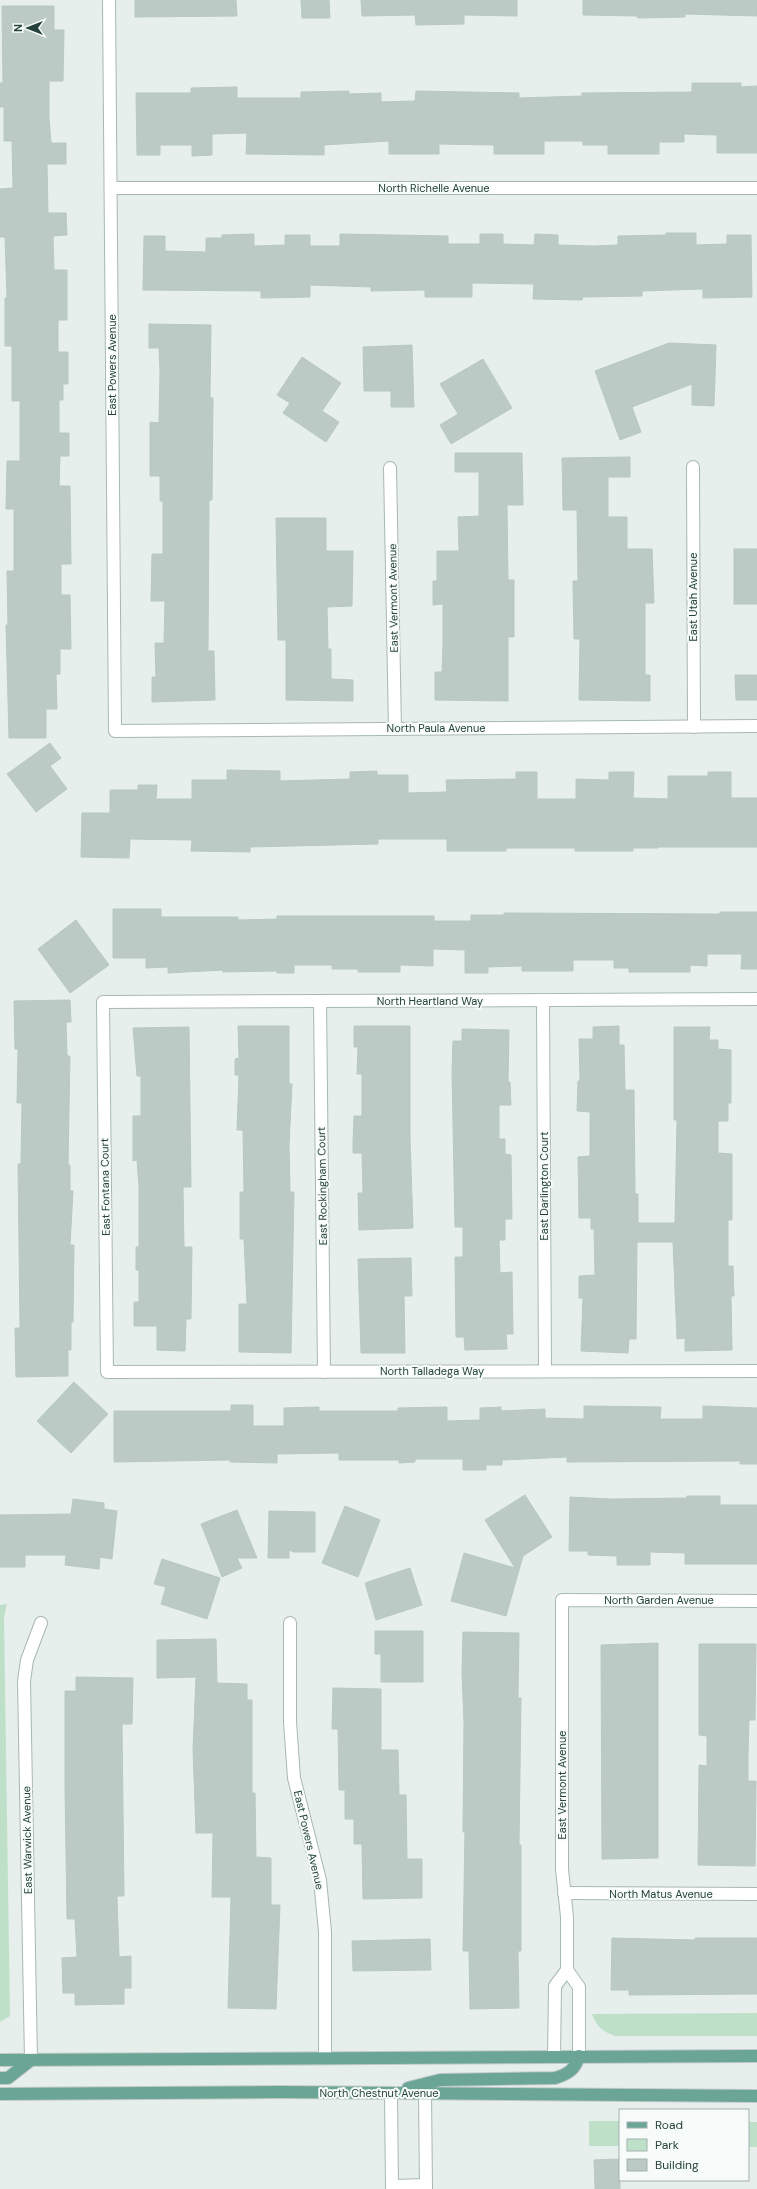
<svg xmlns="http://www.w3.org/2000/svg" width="757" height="2189" font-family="'DM Sans',sans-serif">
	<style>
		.green { fill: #bfe0c8 }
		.building { fill: #bbcac4; stroke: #b8c9c2 }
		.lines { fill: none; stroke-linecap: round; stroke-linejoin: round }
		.minor-casing { stroke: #a8b8b2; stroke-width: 14 }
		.major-casing { stroke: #c2cac8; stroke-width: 14 }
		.minor { stroke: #fff; stroke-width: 12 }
		.major { stroke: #6aa596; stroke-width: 12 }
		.labels { text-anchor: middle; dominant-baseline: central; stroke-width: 4; stroke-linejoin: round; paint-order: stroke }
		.street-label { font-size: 11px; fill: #24423a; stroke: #f7fbf9 }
	</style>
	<rect width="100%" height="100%" fill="#e6efeb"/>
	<!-- green -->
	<g class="green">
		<polygon points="7,1604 4,1617 10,2016 0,2022 0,1605"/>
		<path d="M 757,2013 L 757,2036 L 615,2036 C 602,2031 597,2027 592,2014 Z"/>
		<rect x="589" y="2121" width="31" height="25"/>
		<rect x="748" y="2122" width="9" height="25"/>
	</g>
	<!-- building -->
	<g class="building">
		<polygon points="135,0 236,0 237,16 135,17"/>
		<polygon points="301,0 329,0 330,18 302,18"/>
		<polygon points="361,0 517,0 517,16 464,15 464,24 416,25 415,15 362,16"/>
		<polygon points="583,0 757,0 757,16 685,14 685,17 638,18 637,16 583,15"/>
		<polygon points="2,6 54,6 54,30 64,30 63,81 49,81 49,117 51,143 66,143 66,164 47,164 48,213 66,213 67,235 53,236 54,270 67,270 67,320 58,320 58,352 68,352 68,384 63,384 63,400 59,400 59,433 69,433 69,456 60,456 59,486 70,486 71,564 61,564 61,595 70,595 71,649 60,649 60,674 56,674 57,709 46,709 46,738 9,738 6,625 8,625 7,571 14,571 14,509 6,509 7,461 20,461 20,401 12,401 12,346 5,346 5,298 7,298 5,237 0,237 0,189 13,188 12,141 4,141 4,107 0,107 0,83 3,83"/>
		<polygon points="692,83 741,83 741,87 757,86 757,153 717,153 717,135 684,134 684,142 659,142 659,154 608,154 608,145 583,145 583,141 544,141 544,154 494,154 494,145 439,144 439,154 389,154 389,141 324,145 324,155 246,154 247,133 212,134 212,155 192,156 192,145 160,145 160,155 137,155 136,93 191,93 191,88 237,87 237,98 301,98 301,92 349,91 349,94 381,93 381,102 415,101 416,91 519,93 519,98 582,96 582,93 692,92"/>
		<polygon points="666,233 696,233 696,245 727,244 727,235 751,235 752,297 703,298 703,289 642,291 642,296 583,297 582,300 533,299 534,284 472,283 472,297 425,297 425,290 371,291 371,287 310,285 310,297 261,298 261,291 143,290 144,236 165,236 165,251 206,252 206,238 222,238 222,235 254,234 254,246 285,245 285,235 310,235 310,246 340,246 340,234 448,236 448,244 480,244 480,234 503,234 503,244 534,245 535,234 558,235 558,245 593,246 618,245 618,236 666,235"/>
		<polygon points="149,324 211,325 210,398 213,398 212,500 209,500 208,651 214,651 215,700 152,702 152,677 156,677 155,643 164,643 165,601 151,601 152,554 163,554 163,501 160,501 160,476 150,476 150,422 159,423 160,372 159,348 149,348"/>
		<polygon points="669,343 716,345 714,406 692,405 692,384 632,407 641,432 620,440 595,371"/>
		<polygon points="412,345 414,407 391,407 391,391 364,391 363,347"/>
		<polygon points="302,357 341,383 322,411 339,422 326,442 283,413 290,403 277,395"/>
		<polygon points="483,359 512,408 451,444 440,425 458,414 440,384"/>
		<polygon points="455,453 522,453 523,505 507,505 508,580 514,580 514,637 508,637 508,701 435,700 435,672 442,672 443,645 443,604 433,605 433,581 437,581 437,551 459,551 458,517 479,516 479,472 455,472"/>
		<polygon points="630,457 630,477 608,477 608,517 627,517 627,549 652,549 654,603 645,603 645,675 650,675 650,701 579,700 580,639 574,639 573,581 578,581 577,510 563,510 562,458"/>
		<polygon points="276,518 326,518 326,551 353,551 352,606 327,607 328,649 331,649 331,679 353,680 353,701 286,700 286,640 278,640"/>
		<rect x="734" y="549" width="23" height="55"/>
		<polygon points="735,675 757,675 757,700 736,700"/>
		<polygon points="50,743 61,758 50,766 67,789 36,812 7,774"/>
		<polygon points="227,770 280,771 280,781 350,779 350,772 377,771 377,775 408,775 408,793 447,792 446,780 516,779 516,772 537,772 537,799 576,799 576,779 609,780 609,772 634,772 633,798 668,799 668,776 708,776 708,772 731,772 731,798 757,798 757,847 658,847 658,848 633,848 633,851 575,851 575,848 506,848 506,851 447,851 447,839 378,839 378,844 250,847 250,852 191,851 192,840 130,839 129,858 81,857 82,813 110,813 110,790 138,790 138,785 157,785 156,799 192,799 192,780 227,780"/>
		<polygon points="113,909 161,909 161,917 238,917 238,920 277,919 277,916 434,916 434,921 471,921 471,915 504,915 504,913 720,914 720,912 757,912 757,969 741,969 742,954 707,954 707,966 690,965 690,972 629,972 629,968 614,968 614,960 573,960 573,971 522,971 522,966 488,967 488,973 465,973 465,950 433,949 433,966 400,965 400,972 358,972 358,969 332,969 332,965 294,965 294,973 277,973 277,971 223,972 223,970 168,973 168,967 146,968 146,958 113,958"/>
		<polygon points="76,920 109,965 70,993 38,949"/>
		<polygon points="70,1000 71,1022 66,1022 67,1056 70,1056 68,1165 70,1165 70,1191 73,1191 70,1245 74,1245 73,1322 71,1322 71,1350 68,1350 68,1376 16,1377 15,1328 20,1328 18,1164 21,1164 22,1103 17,1103 18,1049 15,1049 14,1001"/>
		<polygon points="238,1026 289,1026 289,1084 292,1084 289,1145 290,1192 294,1192 291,1353 239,1352 239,1304 247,1304 244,1239 240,1239 240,1192 244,1192 243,1130 237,1130 239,1075 235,1075 235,1059 239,1058"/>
		<polygon points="354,1026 410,1026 410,1138 413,1228 359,1230 358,1193 363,1193 362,1153 353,1153 353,1143 354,1116 362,1116 362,1074 357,1074 358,1047 354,1047"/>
		<polygon points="619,1026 619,1045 624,1045 625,1090 634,1090 635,1194 638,1194 638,1223 675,1223 677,1120 674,1120 674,1027 710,1027 709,1040 718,1040 718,1049 731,1050 731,1103 728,1103 728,1121 718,1121 718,1153 732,1154 732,1220 728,1220 728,1266 733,1266 734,1296 731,1296 732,1350 685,1351 685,1338 677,1339 673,1242 637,1242 636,1339 629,1339 628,1353 581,1351 583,1298 579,1298 579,1276 595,1275 594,1229 591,1229 591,1218 579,1218 578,1157 590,1156 590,1112 577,1111 578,1081 580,1081 579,1039 593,1039 593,1027"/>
		<polygon points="189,1027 191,1187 183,1187 184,1247 192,1247 191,1319 186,1319 185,1351 157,1350 157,1326 134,1326 134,1302 139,1302 139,1270 136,1270 136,1247 139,1247 139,1187 137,1160 133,1161 133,1116 141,1116 141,1076 137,1076 133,1028"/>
		<polygon points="462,1029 509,1030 508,1082 510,1082 511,1105 499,1105 499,1139 505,1139 505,1154 511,1155 512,1219 505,1219 505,1240 499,1240 500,1273 512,1272 513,1334 506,1334 507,1349 465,1350 464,1337 456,1337 455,1257 463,1257 463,1227 455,1227 452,1072 453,1041 462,1041"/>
		<polygon points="411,1258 412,1296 404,1296 405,1353 361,1353 358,1259"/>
		<polygon points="74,1382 108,1414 71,1453 37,1421"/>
		<polygon points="231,1405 253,1405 253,1426 284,1426 284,1408 319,1407 319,1411 398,1411 398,1408 447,1407 447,1421 480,1420 480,1408 501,1407 501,1411 545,1409 545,1418 584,1419 584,1406 661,1407 660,1419 703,1419 703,1406 757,1408 757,1464 740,1464 740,1461 567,1462 567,1457 502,1460 502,1465 486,1465 486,1470 463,1470 463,1459 415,1459 415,1462 399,1463 399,1460 339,1460 339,1453 277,1454 277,1463 230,1462 230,1460 114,1462 114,1411 231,1411"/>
		<polygon points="525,1495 552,1537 523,1556 506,1616 451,1601 464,1553 515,1568 485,1520"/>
		<polygon points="687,1496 720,1496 720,1505 757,1505 757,1564 685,1564 685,1553 650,1552 650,1565 617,1565 617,1556 588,1555 588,1551 569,1551 570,1497 611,1499 687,1498"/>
		<polygon points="73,1499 104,1503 104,1509 117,1511 112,1559 100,1557 99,1569 65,1565 66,1555 25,1555 25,1567 0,1567 0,1515 71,1514"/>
		<polygon points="345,1506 380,1520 358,1577 322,1563"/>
		<polygon points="237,1510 257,1558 237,1558 242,1568 222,1577 201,1524"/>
		<polygon points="269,1511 315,1512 315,1552 294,1552 289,1550 289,1558 268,1558"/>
		<polygon points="162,1559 220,1578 207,1619 161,1604 166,1587 154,1584"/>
		<polygon points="410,1568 422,1605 376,1620 365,1583"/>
		<polygon points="375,1631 423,1631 423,1682 381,1682 381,1654 375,1654"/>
		<polygon points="463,1632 519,1633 518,1698 521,1698 519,1845 521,1845 521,1951 518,1951 519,2008 470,2009 469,1951 463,1951 465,1832 463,1832 464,1722 462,1672"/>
		<polygon points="216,1639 217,1683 247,1684 247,1700 252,1700 252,1793 255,1793 256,1857 271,1858 271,1905 280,1905 276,2009 228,2008 231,1897 212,1897 213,1833 196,1833 193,1749 196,1677 157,1678 157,1640"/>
		<polygon points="658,1643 658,1858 602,1859 601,1645"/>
		<polygon points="699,1644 756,1644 755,1720 749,1720 748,1754 748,1781 756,1781 755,1866 698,1865 699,1765 707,1766 707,1736 699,1735"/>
		<polygon points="76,1677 133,1678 132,1724 122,1724 124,1896 117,1896 119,1957 131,1956 131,1988 124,1988 124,2004 75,2005 75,1993 63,1993 62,1958 77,1957 75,1919 67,1919 65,1787 65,1691 76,1691"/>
		<polygon points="333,1688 381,1689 381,1750 398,1750 399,1795 406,1795 407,1859 422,1859 422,1898 363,1899 362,1844 354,1844 354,1819 345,1819 345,1790 339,1790 338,1729 332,1729"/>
		<polygon points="612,1938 695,1940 695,1938 757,1938 757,1994 629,1995 629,1990 611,1990"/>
		<polygon points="430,1939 431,1970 353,1971 352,1941"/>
		<polygon points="620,2159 620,2189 595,2189 594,2160"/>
	</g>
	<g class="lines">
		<!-- minor casing -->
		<g class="minor-casing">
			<g id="minor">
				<polyline points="109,0 115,731 757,726"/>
				<polyline points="111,188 757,188"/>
				<polyline points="693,467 694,727"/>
				<polyline points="390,468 395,729"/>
				<polyline points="757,999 103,1002 107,1372 757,1371"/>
				<polyline points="543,1000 545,1371"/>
				<polyline points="320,1001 324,1372"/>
				<polyline points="290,1623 290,1722 294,1778 320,1880 325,1932 325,2057"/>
				<polyline points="564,1893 757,1894"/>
				<polyline points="554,2056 555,1986 567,1970"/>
				<polyline points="579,2056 579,1987 567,1970 567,1917 562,1869 562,1600 757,1601"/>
				<polyline points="31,2060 24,1681 27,1660 41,1623"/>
				<polyline points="391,2093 392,2189"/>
				<polyline points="425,2093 426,2189"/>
				<polyline points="392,2186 426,2185"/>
			</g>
		</g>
		<!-- major casing -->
		<g class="major-casing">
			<g id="major">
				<polyline points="0,2060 757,2056"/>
				<polyline points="0,2078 8,2078 31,2060"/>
				<path d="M 408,2088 L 440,2080 L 555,2078 C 568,2074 575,2070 579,2056"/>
				<polyline points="0,2094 280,2092 757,2096"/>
			</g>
		</g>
		<!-- minor -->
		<use href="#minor" class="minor"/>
		<!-- major -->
		<use href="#major" class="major"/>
	</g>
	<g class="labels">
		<!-- street labels -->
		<g class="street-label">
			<text x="434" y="188">North Richelle Avenue</text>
			<text transform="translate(112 365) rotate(-90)">East Powers Avenue</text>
			<text transform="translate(693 597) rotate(-90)">East Utah Avenue</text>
			<text transform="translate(393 598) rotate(-91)">East Vermont Avenue</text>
			<text x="436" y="728">North Paula Avenue</text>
			<text x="430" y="1001">North Heartland Way</text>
			<text transform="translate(322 1186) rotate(-91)">East Rockingham Court</text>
			<text transform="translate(544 1186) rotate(-90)">East Darlington Court</text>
			<text transform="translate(105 1187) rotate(-91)">East Fontana Court</text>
			<text x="432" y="1371">North Talladega Way</text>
			<text x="659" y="1600">North Garden Avenue</text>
			<text transform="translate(562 1785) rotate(-90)">East Vermont Avenue</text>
			<text transform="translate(27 1840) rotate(-91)">East Warwick Avenue</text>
			<text transform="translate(309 1840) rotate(77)">East Powers Avenue</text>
			<text x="661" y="1894">North Matus Avenue</text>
			<text x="379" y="2093">North Chestnut Avenue</text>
		</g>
	</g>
	<!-- legend -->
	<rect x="619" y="2109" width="130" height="72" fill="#f7fbf9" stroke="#a3b1ad"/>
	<rect x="627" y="2122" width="20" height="6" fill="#6aa596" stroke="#a3b1ad"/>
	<text x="655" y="2129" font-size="12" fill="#24423a">Road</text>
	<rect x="627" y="2139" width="20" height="12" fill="#bfe0c8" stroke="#a3b1ad"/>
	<text x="655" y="2149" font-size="12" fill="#24423a">Park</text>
	<rect x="627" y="2159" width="20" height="12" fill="#bbcac4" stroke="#a3b1ad"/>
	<text x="655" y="2169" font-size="12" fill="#24423a">Building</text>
	<!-- north arrow -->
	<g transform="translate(28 28) rotate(270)" stroke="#f7fbf9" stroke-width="3" paint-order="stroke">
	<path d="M0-3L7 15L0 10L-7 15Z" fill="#24423a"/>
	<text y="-6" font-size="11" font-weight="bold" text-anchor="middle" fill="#24423a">N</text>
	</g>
</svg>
